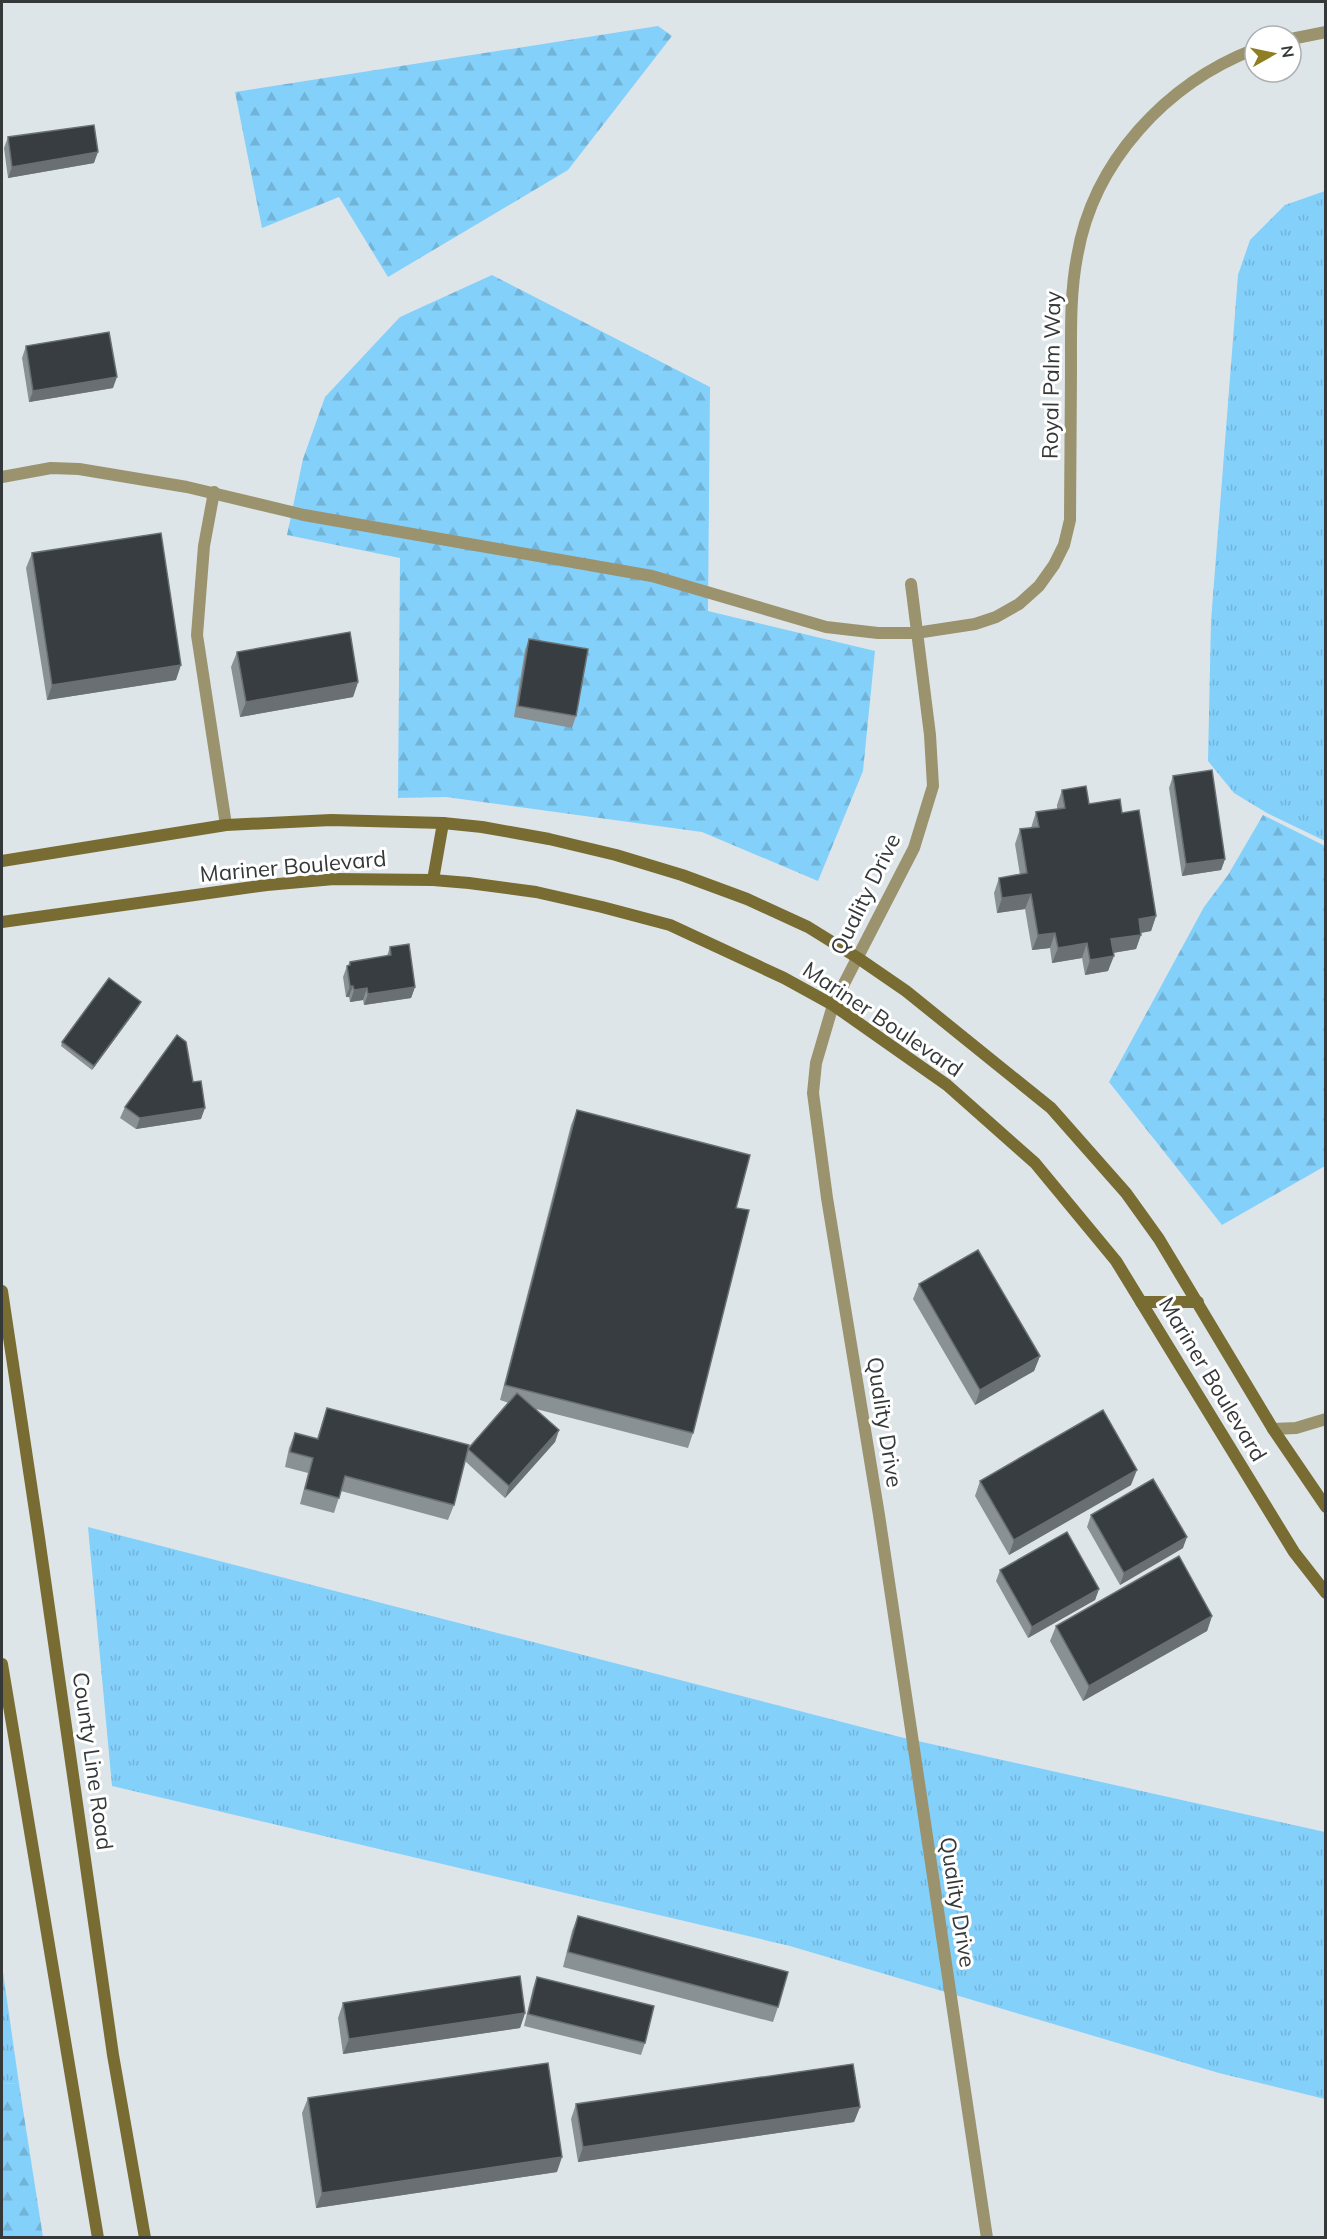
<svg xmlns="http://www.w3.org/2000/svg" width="1327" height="2239" font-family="Mulish,sans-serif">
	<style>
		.grass { fill: url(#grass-tufts) }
		.forest { fill: url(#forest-firs) }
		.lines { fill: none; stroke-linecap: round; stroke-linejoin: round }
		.minor { stroke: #9b936e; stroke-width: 12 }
		.tertiary { stroke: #9b936e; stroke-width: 12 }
		.secondary { stroke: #786c32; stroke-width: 12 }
		.wall { fill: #8a9195 }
		.shaded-wall { fill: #696f73 }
		.building { fill: #373d41; stroke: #696f73; stroke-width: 1.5 }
		.labels { text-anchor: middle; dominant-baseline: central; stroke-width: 6; stroke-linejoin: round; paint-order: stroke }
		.street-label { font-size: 22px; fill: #353839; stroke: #fff }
	</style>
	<defs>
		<pattern id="grass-tufts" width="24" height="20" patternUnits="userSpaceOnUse" patternTransform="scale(1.5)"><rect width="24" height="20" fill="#83d0fb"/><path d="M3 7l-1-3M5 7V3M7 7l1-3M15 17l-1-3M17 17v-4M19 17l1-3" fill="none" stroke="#72b3d8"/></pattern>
		<pattern id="forest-firs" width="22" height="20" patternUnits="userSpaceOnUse" patternTransform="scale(1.5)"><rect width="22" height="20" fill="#83d0fb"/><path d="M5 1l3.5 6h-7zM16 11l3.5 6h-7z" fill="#72b3d8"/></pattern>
	</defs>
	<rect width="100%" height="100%" fill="#dde5e9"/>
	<!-- grass -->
	<g class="grass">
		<polygon points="1325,191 1326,191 1325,841 1267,813 1234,793 1208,761 1211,621 1238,275 1250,240 1285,205"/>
		<polygon points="88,1527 900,1737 1325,1832 1325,2099 1219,2073 790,1946 112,1786"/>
		<polygon points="2,1965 19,2084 2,2083"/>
	</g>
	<!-- forest -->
	<g class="forest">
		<polygon points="658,26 672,36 568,170 388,277 339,197 262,228 235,92"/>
		<polygon points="492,275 710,387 708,611 875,651 863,771 818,881 702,832 446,797 398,798 400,558 287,535 303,459 325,397 400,317"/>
		<polygon points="1263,815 1325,846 1325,1166 1222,1225 1109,1082 1204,907 1228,875"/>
		<polygon points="2,2083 19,2084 43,2237 2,2237"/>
	</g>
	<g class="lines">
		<!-- minor -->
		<g class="minor">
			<polyline points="1291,39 1326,32"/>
			<path d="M 2,477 L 51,468 L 79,469 L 187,487 L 304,515 L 652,576 L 826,627 L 878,633 L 916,633 L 975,624 L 996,617 L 1019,604 L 1039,586 L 1054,565 L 1064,545 L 1070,520 C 1070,470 1071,420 1071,370 C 1071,332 1070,294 1077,257 C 1093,161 1167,83 1255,49"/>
			<polyline points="214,492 204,546 197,635 226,825"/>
			<polyline points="833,1005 914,848 933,786 930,735 911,584"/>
			<polyline points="1273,1429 1296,1428 1326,1419"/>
		</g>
		<!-- tertiary -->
		<polyline class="tertiary" points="833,1005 816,1063 813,1093 827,1198 879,1515 987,2238"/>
		<!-- secondary -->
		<g class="secondary">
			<polyline points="2,861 226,825 331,820 443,823 482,827 549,839 616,855 682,875 747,899 808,927 858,958 906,991 1051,1108 1126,1193 1159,1239 1273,1429 1326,1507"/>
			<polyline points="433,880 443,823"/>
			<polyline points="2,922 267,885 334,879 433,880 469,883 536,892 602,907 670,925 784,978 833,1005 947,1085 1035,1163 1116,1261 1294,1552 1326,1593"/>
			<polyline points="2,1291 38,1531 113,2055 145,2238"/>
			<polyline points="1141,1302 1198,1302"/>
			<polyline points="2,1664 98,2238"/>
		</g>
	</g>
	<!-- wall -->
	<g class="wall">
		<polygon points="8,137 94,163 8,178 4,148"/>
		<polygon points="26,346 113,388 29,402 22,358"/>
		<polygon points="32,553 176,680 47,700 26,568"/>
		<polygon points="529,639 576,716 572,728 514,717 525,650"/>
		<polygon points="237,652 358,682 353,697 240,717 231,667"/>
		<polygon points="1173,776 1225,859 1221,870 1182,876 1169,788"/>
		<polygon points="1062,790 1089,804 1122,813 1156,916 1151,931 1141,933 1136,949 1113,953 1108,971 1085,975 1082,958 1052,963 1050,948 1032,950 1025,909 997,913 994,893 999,878 1020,875 1015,844 1020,829 1031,828 1036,812 1057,809 1057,805"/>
		<polygon points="390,947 415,987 411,998 364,1005 363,1000 350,1002 349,997 346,997 343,977 347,966 348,966 350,962 387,956"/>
		<polygon points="139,1006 92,1070 61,1046 62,1042"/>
		<polygon points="193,1082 201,1119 136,1129 120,1118 125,1107"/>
		<polygon points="577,1110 736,1208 693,1433 688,1448 536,1409 559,1430 555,1442 505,1498 465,1461 454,1505 448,1520 341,1491 334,1513 300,1504 308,1473 285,1467 289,1448 295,1433 317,1439 327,1408 468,1448 509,1403 500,1400 571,1125"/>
		<polygon points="919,1284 1040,1356 1034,1371 975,1405 913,1299"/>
		<polygon points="980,1481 1131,1485 1009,1555 975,1496"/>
		<polygon points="1091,1515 1183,1548 1120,1585 1087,1527"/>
		<polygon points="1000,1570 1099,1589 1095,1600 1028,1638 996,1581"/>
		<polygon points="1212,1616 1207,1631 1083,1701 1050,1641 1056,1626"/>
		<polygon points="578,1916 778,2007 773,2022 563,1967 572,1931"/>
		<polygon points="537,1977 645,2043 641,2055 524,2026 533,1988"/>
		<polygon points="343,2003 525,2013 520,2028 343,2054 338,2018"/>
		<polygon points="308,2098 557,2172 316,2208 302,2113"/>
		<polygon points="576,2104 860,2107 854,2122 578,2162 571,2119"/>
	</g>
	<!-- shaded-wall -->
	<g class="shaded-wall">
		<polygon points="98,152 94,163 8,178 12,167"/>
		<polygon points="117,377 113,388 29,402 33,391"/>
		<polygon points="181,665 176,680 47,700 52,685"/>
		<polygon points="358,682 353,697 240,717 246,702"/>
		<polygon points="1225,859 1221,870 1182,876 1186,864"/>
		<polygon points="1031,894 1025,909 997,913 1002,898"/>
		<polygon points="1156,916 1151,931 1134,934 1139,919"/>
		<polygon points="1055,933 1050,948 1032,950 1038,935"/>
		<polygon points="1141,935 1136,949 1106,954 1111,939"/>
		<polygon points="1087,943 1082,958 1052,963 1058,948"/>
		<polygon points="1114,956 1108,971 1085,975 1090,960"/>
		<polygon points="350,986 353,986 349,997 346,997"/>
		<polygon points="415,987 411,998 364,1005 368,994"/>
		<polygon points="367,988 363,1000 350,1002 354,990"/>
		<polygon points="141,1002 139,1006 92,1070 94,1066"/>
		<polygon points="205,1108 201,1119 136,1129 140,1118"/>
		<polygon points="1040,1356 1034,1371 975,1405 980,1390"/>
		<polygon points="559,1430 555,1442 505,1498 509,1486"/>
		<polygon points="1137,1470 1131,1485 1009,1555 1014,1540"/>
		<polygon points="1187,1537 1183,1548 1120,1585 1124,1573"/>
		<polygon points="1099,1589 1095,1600 1028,1638 1032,1627"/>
		<polygon points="1212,1616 1207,1631 1083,1701 1089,1686"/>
		<polygon points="525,2013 520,2028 343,2054 349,2039"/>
		<polygon points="860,2107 854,2122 578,2162 583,2147"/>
		<polygon points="562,2157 557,2172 316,2208 322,2193"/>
	</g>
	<!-- building -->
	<g class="building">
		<polygon points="94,125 98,152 12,167 8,137"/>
		<polygon points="109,332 117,377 33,391 26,346"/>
		<polygon points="161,533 181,665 52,685 32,553"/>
		<polygon points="350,632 358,682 246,702 237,652"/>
		<polygon points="529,639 588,649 576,716 518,706"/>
		<polygon points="1212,770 1225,859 1186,864 1173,776"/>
		<polygon points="1086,786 1089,804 1120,799 1122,813 1139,810 1156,916 1139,919 1141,935 1111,939 1114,956 1090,960 1087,943 1058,948 1055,933 1038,935 1031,894 1002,898 999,878 1027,873 1020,829 1039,827 1036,812 1065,808 1062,790"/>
		<polygon points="409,944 415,987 368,994 367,988 354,990 353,986 350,986 347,966 350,965 350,962 391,955 390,947"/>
		<polygon points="109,978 141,1002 94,1066 62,1042"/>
		<polygon points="177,1035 186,1042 193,1082 201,1081 205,1108 140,1118 125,1107"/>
		<polygon points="577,1110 750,1155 736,1208 749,1210 693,1433 505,1385"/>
		<polygon points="978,1250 1040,1356 980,1390 919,1284"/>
		<polygon points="517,1393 559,1430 509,1486 468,1449"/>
		<polygon points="327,1408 469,1445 454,1505 345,1476 339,1498 305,1489 313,1458 290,1452 295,1433 318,1439"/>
		<polygon points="1103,1410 1137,1470 1014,1540 980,1481"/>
		<polygon points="1153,1479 1187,1537 1124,1573 1091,1515"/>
		<polygon points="1067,1532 1099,1589 1032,1627 1000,1570"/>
		<polygon points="1179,1556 1212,1616 1089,1686 1056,1626"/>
		<polygon points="578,1916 788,1972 778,2007 568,1952"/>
		<polygon points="520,1976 525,2013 349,2039 343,2003"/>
		<polygon points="537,1977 654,2006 645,2043 528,2014"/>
		<polygon points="548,2063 562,2157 322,2193 308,2098"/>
		<polygon points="853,2064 860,2107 583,2147 576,2104"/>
	</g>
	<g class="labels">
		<!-- street labels -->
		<g class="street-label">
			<text transform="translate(1051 375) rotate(-89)">Royal Palm Way</text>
			<text transform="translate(293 866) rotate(-5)">Mariner Boulevard</text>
			<text transform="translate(865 894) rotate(-64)">Quality Drive</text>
			<text transform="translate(883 1019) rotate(34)">Mariner Boulevard</text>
			<text transform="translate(1213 1379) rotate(59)">Mariner Boulevard</text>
			<text transform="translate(885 1422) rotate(81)">Quality Drive</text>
			<text transform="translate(93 1761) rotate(82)">County Line Road</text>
			<text transform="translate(958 1902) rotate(81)">Quality Drive</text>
		</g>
	</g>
	<!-- border -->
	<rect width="1327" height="2239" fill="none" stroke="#353839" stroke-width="6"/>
	<!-- north arrow -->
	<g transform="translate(1273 54) rotate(81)"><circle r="28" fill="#ffffff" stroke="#aeafb0" stroke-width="1.5"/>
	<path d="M0-4.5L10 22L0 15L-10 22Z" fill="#8f7e24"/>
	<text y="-9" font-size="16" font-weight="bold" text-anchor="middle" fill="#353839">N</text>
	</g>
</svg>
